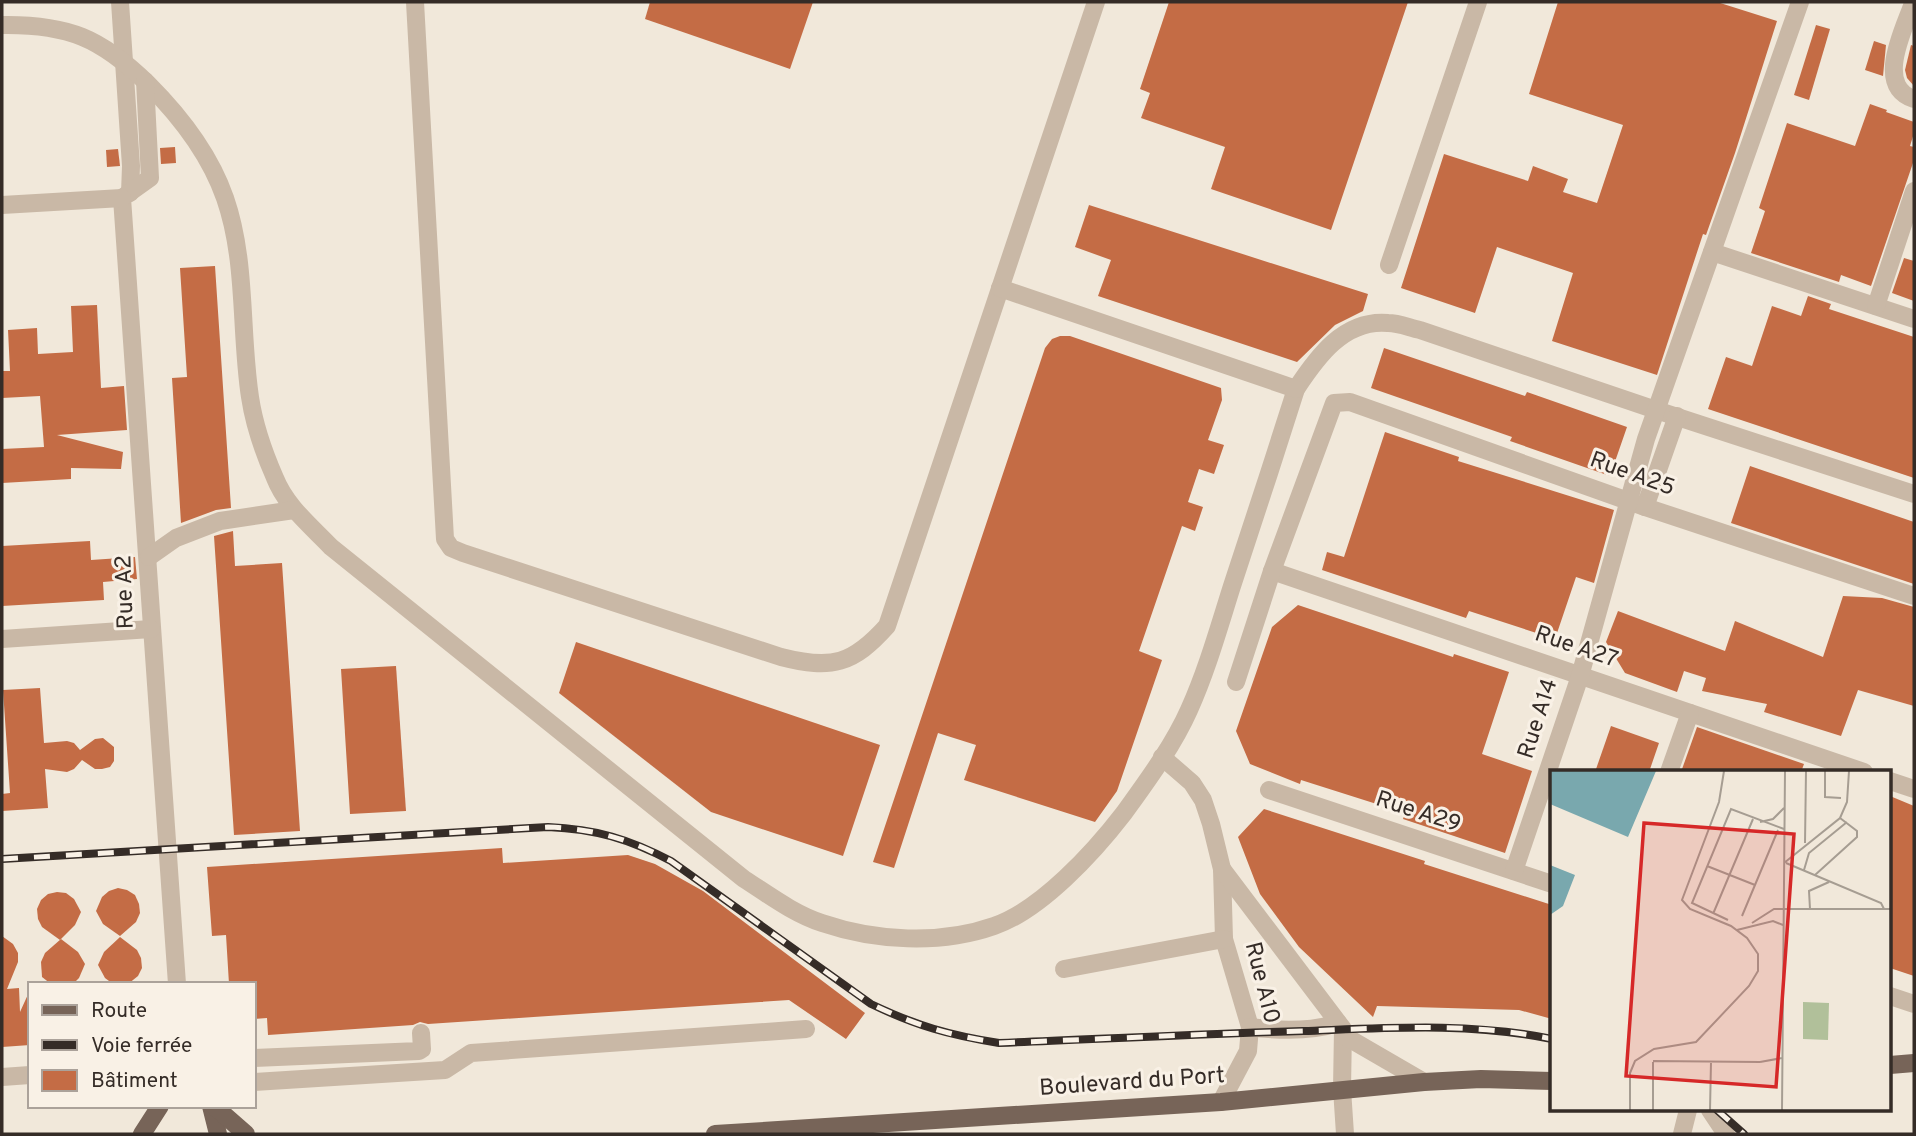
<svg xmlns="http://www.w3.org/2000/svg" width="1916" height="1136" font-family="Overpass,sans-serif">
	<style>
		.building { fill: #c46c45 }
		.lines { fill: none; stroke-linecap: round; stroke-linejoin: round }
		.minor { stroke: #c9b8a6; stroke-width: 18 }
		.major { stroke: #776458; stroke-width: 18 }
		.rail-casing { stroke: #352c27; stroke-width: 8 }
		.rail { stroke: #f9f1e6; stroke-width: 5; stroke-dasharray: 16; stroke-linecap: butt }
		.labels { text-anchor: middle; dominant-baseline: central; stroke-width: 6; stroke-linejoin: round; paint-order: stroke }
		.street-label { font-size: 23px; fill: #352c27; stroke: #f9f1e6 }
		.inset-road { fill: none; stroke: #a69d92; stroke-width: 2 }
		.view { fill: #d62828; fill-opacity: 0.15; stroke: #d62828; stroke-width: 3.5 }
		.inset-edge { fill: none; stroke: #352c27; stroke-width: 3.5 }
	</style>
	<rect width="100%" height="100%" fill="#f1e8da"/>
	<!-- building -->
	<g class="building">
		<polygon points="650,2 813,2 790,69 645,19"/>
		<polygon points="1169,2 1408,2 1331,230 1211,189 1225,147 1141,118 1150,93 1140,89"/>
		<polygon points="1558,2 1717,2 1777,21 1735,153 1706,235 1703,234 1657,375 1552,341 1573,273 1497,247 1475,313 1401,288 1444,154 1528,181 1533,166 1568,179 1563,192 1597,203 1623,125 1529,94"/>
		<polygon points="1816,25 1830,29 1809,100 1794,95"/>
		<polygon points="1874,41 1886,45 1883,76 1865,70"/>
		<polygon points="1911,45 1914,46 1914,86 1907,78 1905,70"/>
		<polygon points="1870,104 1887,110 1886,112 1914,122 1914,133 1910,146 1914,147 1914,160 1871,286 1841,275 1839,282 1751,253 1765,211 1759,208 1787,123 1855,146"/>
		<polygon points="175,147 176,163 161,164 160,148"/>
		<polygon points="118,149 120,166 107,167 106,150"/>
		<polygon points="1089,205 1368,294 1363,311 1335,325 1297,362 1098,296 1111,260 1075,247"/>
		<polygon points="1904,258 1914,261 1914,301 1892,293"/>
		<polygon points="215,266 231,508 216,510 181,523 172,378 187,377 180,268"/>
		<polygon points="1808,296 1831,304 1829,309 1914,337 1914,478 1708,409 1726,357 1752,366 1772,306 1801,316"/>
		<polygon points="97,305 101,388 124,386 127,430 57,435 123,452 121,469 71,468 71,479 2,483 2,449 44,447 40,396 2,398 2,371 10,371 8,330 37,328 38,354 73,352 71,306"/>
		<polygon points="1060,336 1070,336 1221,388 1222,400 1208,440 1224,445 1214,474 1199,469 1188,502 1203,507 1195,531 1182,526 1139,651 1162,660 1117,791 1095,822 964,780 976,745 938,733 894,868 873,862 1045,348 1052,339"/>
		<polygon points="1384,348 1525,396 1527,392 1627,427 1610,476 1510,441 1512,437 1371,388"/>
		<polygon points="1385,432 1459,457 1458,461 1614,510 1594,583 1576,577 1555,639 1469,611 1466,618 1322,570 1327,552 1344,557"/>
		<polygon points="1750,466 1914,522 1914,584 1731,523"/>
		<polygon points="233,531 235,566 282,563 300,831 234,835 214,536"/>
		<polygon points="90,541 91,560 135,557 137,579 103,582 104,600 2,606 2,546"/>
		<polygon points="1843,596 1882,598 1914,607 1914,706 1858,690 1841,736 1764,712 1767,704 1702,691 1706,678 1684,671 1677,692 1625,673 1606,642 1618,611 1725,651 1735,621 1823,657"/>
		<polygon points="1298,605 1453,657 1454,654 1509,672 1482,754 1532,771 1505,853 1403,819 1405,813 1301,780 1300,784 1250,764 1236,731 1272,627"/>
		<polygon points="576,642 880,745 843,856 711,812 559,693"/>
		<polygon points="396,666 406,811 350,814 341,669"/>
		<polygon points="40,688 44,743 67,741 74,743 80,750 95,739 103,738 114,747 114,761 110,767 102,769 95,769 82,760 74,769 67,772 45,769 48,808 2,811 2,794 10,793 3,690"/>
		<polygon points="1611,726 1659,743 1649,772 1595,772"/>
		<polygon points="1697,727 1804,764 1801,772 1681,772"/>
		<polygon points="1890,796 1914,806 1914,976 1890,968"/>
		<polygon points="1264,809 1425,861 1424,864 1552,905 1552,1019 1519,1010 1377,1006 1373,1017 1299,947 1260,894 1238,837"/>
		<polygon points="502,848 503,863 628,855 655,864 703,891 865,1013 846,1039 789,1000 428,1024 420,1022 413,1025 268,1035 267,1018 254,1019 254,984 229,984 226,935 212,936 207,867"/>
		<polygon points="118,888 127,890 135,895 139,904 140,913 136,922 120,936 103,924 96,911 102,897 109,891"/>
		<polygon points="57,892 66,893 74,899 81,912 75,925 60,940 42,927 38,919 37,909 41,900 48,894"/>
		<polygon points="2,936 13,944 18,953 18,962 7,989 19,988 20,1012 30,990 30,1045 2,1047"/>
		<polygon points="120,937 137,950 141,958 142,968 138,976 128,984 113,984 105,978 98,965 104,952"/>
		<polygon points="61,939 78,952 85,964 79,978 73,984 51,984 42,977 41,962 45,953"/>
	</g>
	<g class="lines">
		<!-- minor -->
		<g class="minor">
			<polyline points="120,2 131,166 130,193"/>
			<path d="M 415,2 L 445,539 L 451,548 L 463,553 L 781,657 C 832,670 853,664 887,626 L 1096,2"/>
			<path d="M 1912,6 C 1903,31 1875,86 1914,99"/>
			<path d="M 2,25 C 68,24 101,38 148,84 C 180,116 210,155 225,198 C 247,261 240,332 250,397 C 254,424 264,453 275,478 C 286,506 311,526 331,547 L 744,879 C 769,895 794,914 822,923 C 875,941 940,945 994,926 C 1041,910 1094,852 1124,813 C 1147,781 1173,746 1189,710 C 1207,670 1219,627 1232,586 C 1254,520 1275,455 1296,389 C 1317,357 1344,319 1388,323 C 1399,323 1410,328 1420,330 L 1656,410 L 1914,494"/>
			<polyline points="145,81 150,178 122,198 177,984"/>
			<polyline points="2,205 122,198"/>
			<polyline points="1712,252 1914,319"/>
			<polyline points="1389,265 1478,2"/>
			<polyline points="1000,288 1296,389"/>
			<polyline points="1876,306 1914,191"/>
			<polyline points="1645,507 1677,416"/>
			<polyline points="149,557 176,538 220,521 294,510"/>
			<polyline points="1272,571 1864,772"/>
			<polyline points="2,639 151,629"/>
			<polyline points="1236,682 1272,571 1334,403 1350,402 1645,507 1914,596"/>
			<polyline points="1162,757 1192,783 1203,800 1211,824 1222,869 1224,939 1250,1027 1248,1051 1221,1102"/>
			<polyline points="1669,772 1690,713"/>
			<polyline points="1890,781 1914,789"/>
			<polyline points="1269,790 1552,884"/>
			<polyline points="1222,869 1343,1029 1342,1089 1345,1134"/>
			<polyline points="1514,871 1580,676 1646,439 1800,2"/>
			<polyline points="1064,969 1224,939"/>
			<polyline points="1890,996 1914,1004"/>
			<path d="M 1250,1027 C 1279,1031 1310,1032 1338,1023"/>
			<polyline points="1343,1035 1424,1082"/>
			<polyline points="254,1058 419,1051 422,1049 421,1033"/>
			<polyline points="2,1077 30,1075"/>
			<polyline points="254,1082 445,1070 471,1053 806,1029"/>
			<polyline points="1710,1110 1726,1134"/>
			<polyline points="1682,1134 1688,1110"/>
		</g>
		<!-- major -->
		<g class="major">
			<polyline points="1890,1065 1914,1063"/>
			<polyline points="211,1106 218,1134"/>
			<polyline points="214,1106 246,1134"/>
			<polyline points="142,1134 160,1106"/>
			<polyline points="715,1134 1221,1102 1424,1082 1481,1079 1552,1081"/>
		</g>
		<!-- rail casing -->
		<g class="rail-casing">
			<g id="rail">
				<path d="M 2,859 L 548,827 C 596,829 629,839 671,861 L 871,1004 C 917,1026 949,1035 999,1043 C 1100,1039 1201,1034 1303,1031 C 1386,1028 1470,1022 1552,1039"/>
				<polyline points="1717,1110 1744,1134"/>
			</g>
		</g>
		<!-- rail -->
		<use href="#rail" class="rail"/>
	</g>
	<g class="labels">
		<!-- street labels -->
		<g class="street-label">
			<text transform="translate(1632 475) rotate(20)">Rue A25</text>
			<text transform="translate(126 592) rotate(-92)">Rue A2</text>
			<text transform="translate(1576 648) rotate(19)">Rue A27</text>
			<text transform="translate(1539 719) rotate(-72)">Rue A14</text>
			<text transform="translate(1418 813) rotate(18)">Rue A29</text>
			<text transform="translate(1261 983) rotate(76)">Rue A10</text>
			<text transform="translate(1132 1083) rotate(-4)">Boulevard du Port</text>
		</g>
	</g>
	<!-- overview -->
	<g transform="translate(1550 770)">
		<rect width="341" height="341" fill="#f1e8da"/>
		<path d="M 253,232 L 279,233 L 278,270 L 253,269 Z" fill="#b1c09a"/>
		<path d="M 0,1 L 106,1 L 78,67 L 0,34 ZM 0,95 L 25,105 L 13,136 L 0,145 Z" fill="#79a8ae"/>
		<path class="inset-road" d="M 275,1 L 275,27 L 291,28M 210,52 L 223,49 L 234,38M 255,73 L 256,1M 234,93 L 290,48 L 297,32 L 299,1M 236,93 L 331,133 L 334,139M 157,96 L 205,115M 254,100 L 259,83 L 297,52M 265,105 L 307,67 L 307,61 L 290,48M 260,139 L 259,121 L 279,112M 163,144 L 203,49M 192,146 L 228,60M 178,150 L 142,133 L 181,39 L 234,59M 202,153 L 224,139 L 342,139M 187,160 L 223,151 L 233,155M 103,291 L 210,292M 210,292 L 232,288M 80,340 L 80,303 L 85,291 L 104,279 L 146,272 L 199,216 L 208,201 L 208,184 L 197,168 L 181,156 L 140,139 L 132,130 L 169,32 L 174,1M 103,340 L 103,292M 160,340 L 161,292M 232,340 L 235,1"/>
		<path class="view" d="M 94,53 L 244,64 L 226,317 L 76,306 Z"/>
		<rect width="341" height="341" class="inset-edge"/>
	</g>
	<!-- border -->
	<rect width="1916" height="1136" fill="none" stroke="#352c27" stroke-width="7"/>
	<!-- legend -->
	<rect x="28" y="982" width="228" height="126" fill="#f9f1e6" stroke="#aba29a" stroke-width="2"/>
	<rect x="42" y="1005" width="35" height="10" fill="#776458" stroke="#aba29a" stroke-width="2"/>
	<text x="91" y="1017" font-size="21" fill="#352c27">Route</text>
	<rect x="42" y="1040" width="35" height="10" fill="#352c27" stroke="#aba29a" stroke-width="2"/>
	<text x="91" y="1052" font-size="21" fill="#352c27">Voie ferrée</text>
	<rect x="42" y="1070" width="35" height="21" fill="#c46c45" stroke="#aba29a" stroke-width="2"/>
	<text x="91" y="1087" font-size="21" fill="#352c27">Bâtiment</text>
</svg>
